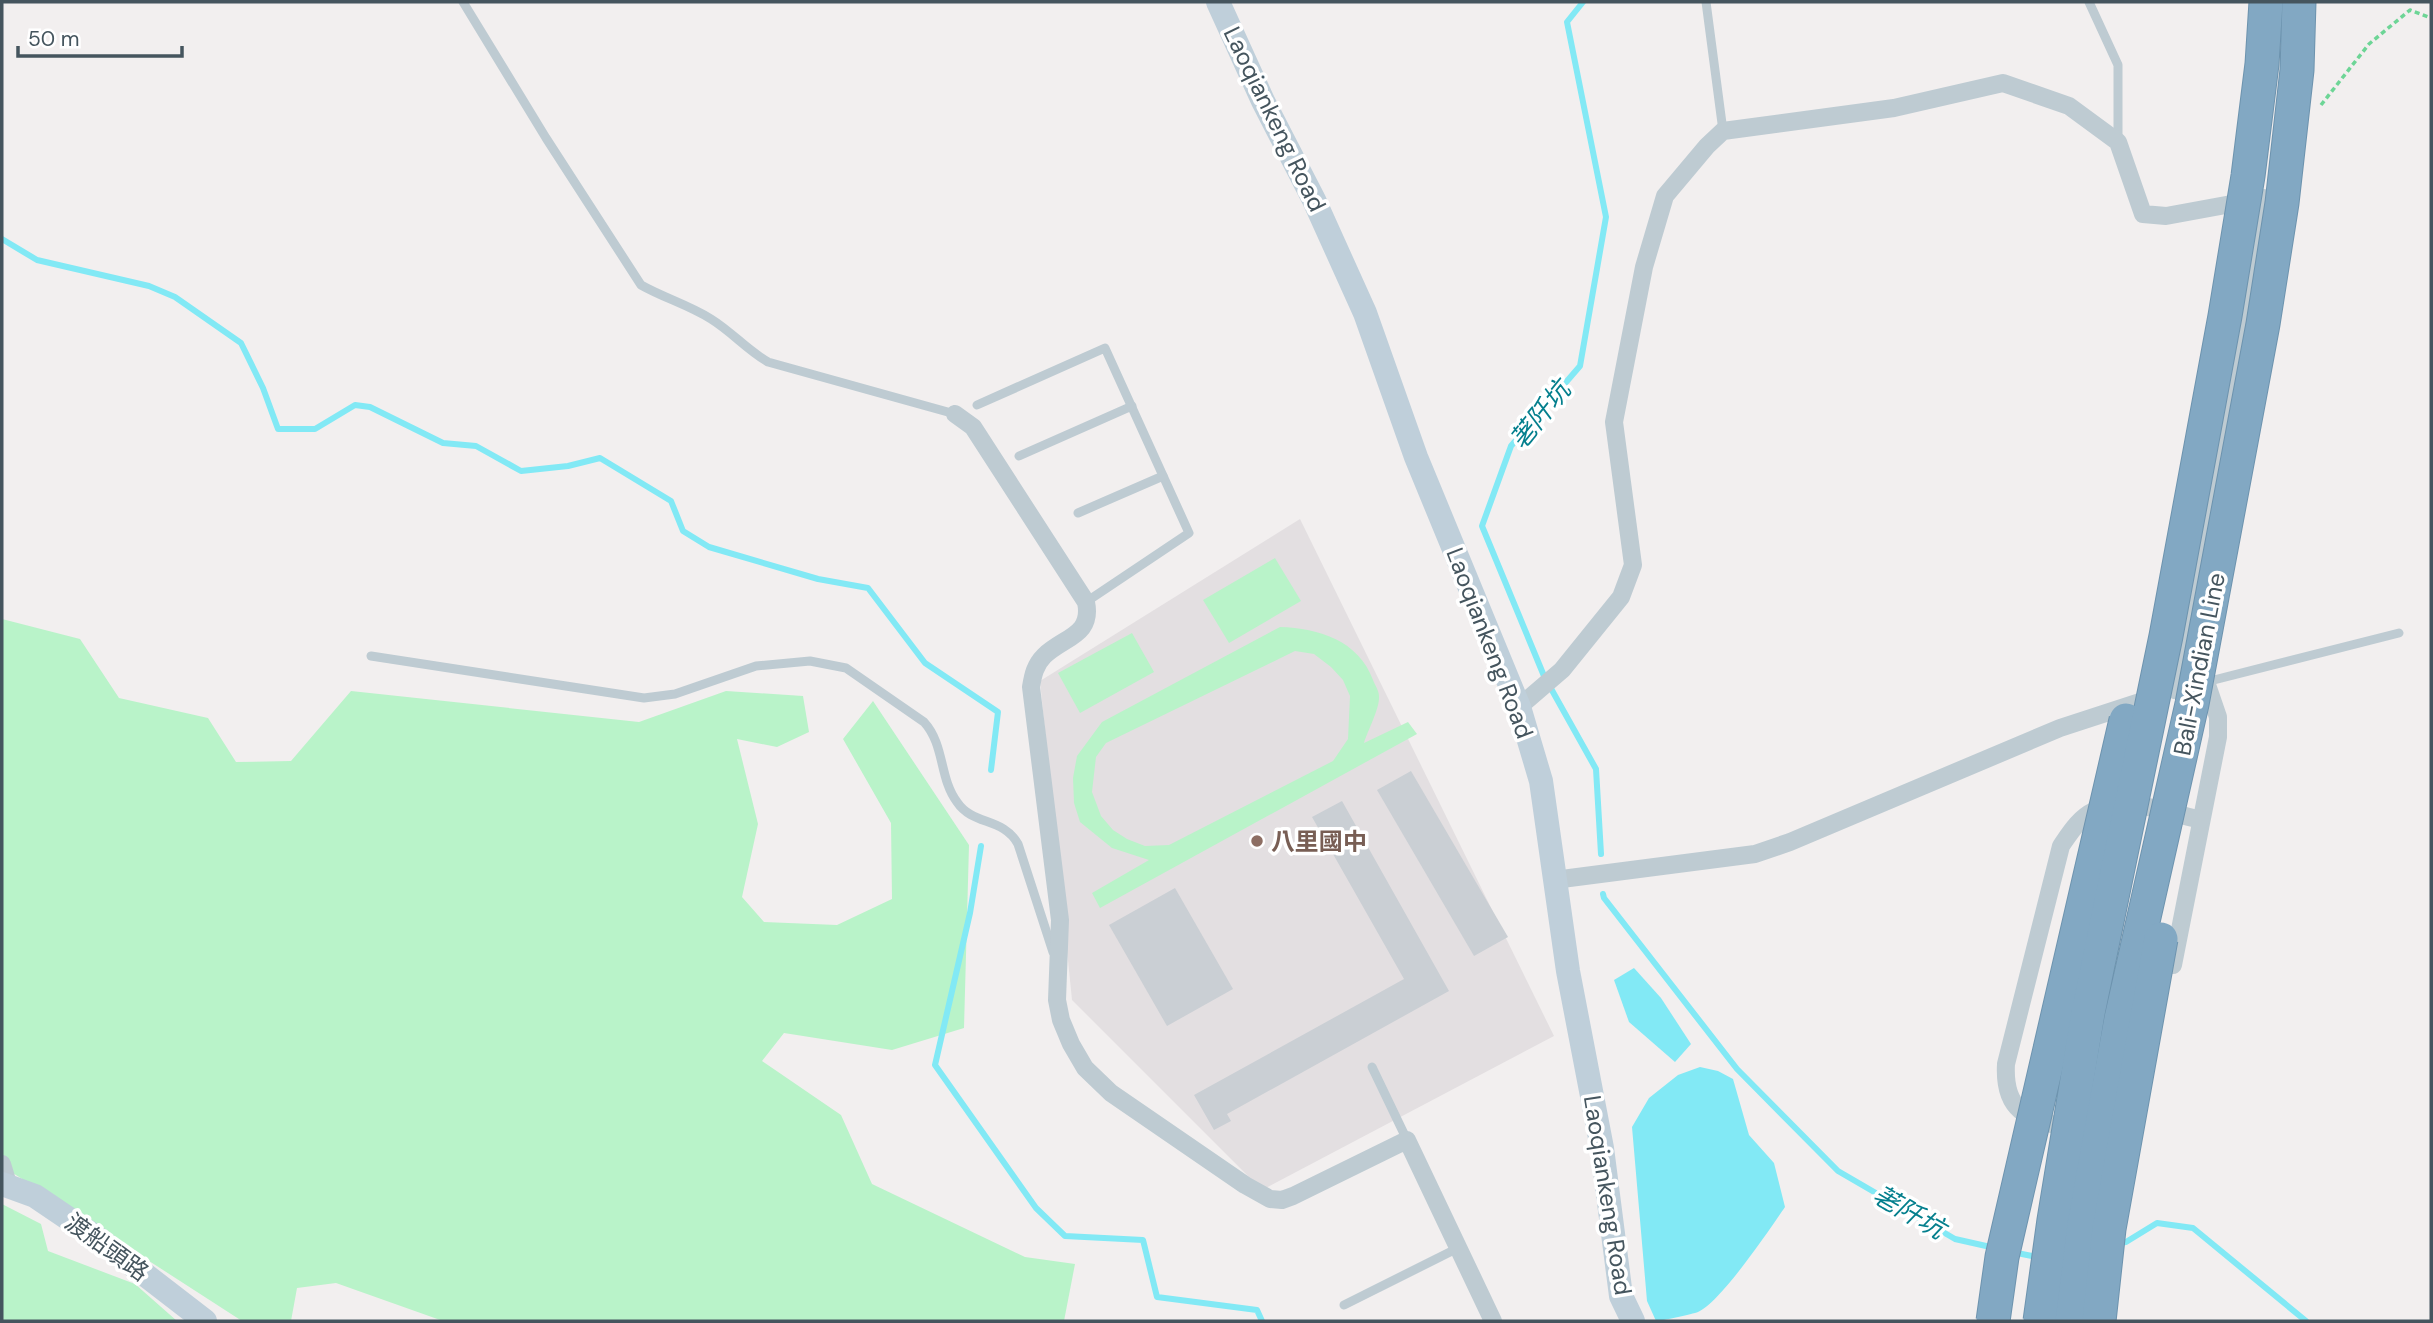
<svg xmlns="http://www.w3.org/2000/svg" width="2433" height="1323" font-family="'DM Sans','Noto Sans TC',sans-serif">
	<style>
		.education { fill: #e3dfe1 }
		.green { fill: #b9f3c9; fill-rule: evenodd }
		.water { fill: #82e9f5 }
		.lines { fill: none; stroke-linecap: round; stroke-linejoin: round }
		.stream { stroke: #82e9f5; stroke-width: 6 }
		.building { fill: #cacfd4 }
		.path { stroke: #6dd596; stroke-width: 3.5; stroke-dasharray: 5 3.5; stroke-linecap: butt }
		.lane { stroke: #becbd2; stroke-width: 9 }
		.street { stroke: #becbd2; stroke-width: 18 }
		.secondary { stroke: #bfcfda; stroke-width: 24 }
		.highway-bridge-casing { stroke: #6d93ae; stroke-width: 35; stroke-linecap: butt }
		.highway-bridge { stroke: #82a8c3; stroke-width: 33 }
		.education-dot { fill: #8d6e63; stroke: #fff; stroke-width: 2.5 }
		.labels { text-anchor: middle; dominant-baseline: central; stroke-width: 7; stroke-linejoin: round; paint-order: stroke }
		.street-label { font-size: 24px; fill: #45555e; stroke: #fff }
		.education-label { font-size: 24px; font-weight: bold; fill: #785e54; stroke: #fff; text-anchor: start }
		.water-label { font-size: 26px; font-style: italic; fill: #047f8d; stroke: #fff }
	</style>
	<rect width="100%" height="100%" fill="#f2efef"/>
	<!-- education -->
	<polygon class="education" points="1300,519 1554,1036 1262,1190 1072,1000 1040,681"/>
	<!-- green -->
	<g class="green">
		<polygon points="1275,558 1301,601 1229,643 1203,600"/>
		<polygon points="2,619 80,639 119,698 208,718 236,762 291,761 351,691 639,722 726,691 803,696 809,732 777,747 737,739 758,824 742,897 764,922 837,925 892,899 891,823 843,739 873,701 969,845 964,1028 892,1050 784,1033 762,1061 841,1115 872,1184 1025,1257 1075,1264 1064,1321 443,1321 336,1283 297,1288 291,1321 242,1321 2,1166"/>
		<path d="M 1280,627 C 1319,628 1359,641 1373,680 C 1375,685 1379,691 1379,696 C 1380,708 1368,730 1364,743 L 1408,722 L 1417,734 L 1100,908 L 1092,893 L 1149,860 L 1112,848 L 1080,822 L 1074,803 L 1073,778 L 1077,756 L 1102,722 ZM 1295,651 L 1314,654 L 1331,667 L 1343,680 L 1350,696 L 1348,739 L 1333,761 L 1169,845 L 1145,846 L 1127,839 L 1113,830 L 1101,816 L 1092,792 L 1096,757 L 1106,743 Z"/>
		<polygon points="1132,633 1154,672 1080,713 1058,673"/>
		<polygon points="2,1204 41,1224 48,1251 135,1284 177,1321 2,1321"/>
	</g>
	<!-- water -->
	<g class="water">
		<polygon points="1634,968 1661,998 1691,1044 1675,1062 1629,1022 1614,980"/>
		<path d="M 1700,1067 L 1718,1071 L 1733,1079 L 1749,1135 L 1774,1163 L 1785,1207 C 1770,1229 1720,1303 1698,1312 C 1693,1314 1661,1321 1656,1321 L 1647,1301 L 1632,1127 L 1649,1098 L 1678,1075 Z"/>
	</g>
	<g class="lines">
		<!-- stream -->
		<g class="stream">
			<polyline points="1583,2 1567,22 1606,217 1580,366 1511,446 1482,526 1544,676 1596,769 1601,854"/>
			<polyline points="2,239 37,260 149,286 175,297 241,343 263,388 278,429 315,429 355,405 370,407 443,443 476,446 521,471 568,466 600,458 671,501 683,531 709,547 818,579 868,588 925,663 998,712 991,770"/>
			<polyline points="981,846 970,913 935,1065 1036,1208 1065,1236 1143,1240 1157,1297 1257,1310 1262,1321"/>
			<polyline points="1603,894 1604,898 1737,1069 1838,1171 1955,1239 1995,1248"/>
			<polyline points="2119,1243 2126,1242 2157,1223 2193,1228 2306,1321"/>
			<polyline points="2012,1252 2032,1256 2039,1255"/>
		</g>
	</g>
	<!-- building -->
	<g class="building">
		<polygon points="1411,771 1508,937 1474,956 1377,790"/>
		<polygon points="1342,801 1449,991 1227,1114 1231,1121 1214,1130 1194,1095 1404,979 1312,817"/>
		<polygon points="1175,888 1233,989 1167,1026 1109,925"/>
	</g>
	<g class="lines">
		<!-- path -->
		<polyline class="path" points="2321,105 2369,44 2410,10 2431,18"/>
		<!-- lane -->
		<g class="lane">
			<path d="M 463,2 L 546,138 L 641,285 C 664,298 689,305 711,319 C 732,332 747,350 768,362 L 955,414"/>
			<polyline points="1706,2 1723,131"/>
			<polyline points="2089,2 2118,65 2118,141"/>
			<polyline points="977,405 1105,348 1189,533 1086,602"/>
			<polyline points="1019,456 1132,406"/>
			<polyline points="1078,513 1163,476"/>
			<path d="M 371,656 L 644,698 L 675,694 L 756,666 L 810,661 L 846,668 L 924,722 C 945,745 939,778 957,802 C 973,826 1003,817 1018,844 L 1053,952"/>
			<polyline points="2206,682 2399,633"/>
			<polyline points="1372,1067 1407,1140"/>
			<polyline points="1344,1305 1458,1248"/>
		</g>
		<!-- street -->
		<g class="street">
			<path d="M 955,414 L 973,427 L 1086,602 C 1093,636 1063,637 1044,656 C 1035,665 1033,675 1031,687 L 1060,920 L 1057,1000 L 1061,1020 L 1071,1044 L 1085,1068 L 1111,1093 L 1245,1185 L 1270,1199 L 1282,1200 L 1293,1196 L 1407,1140 L 1493,1321"/>
			<polyline points="1519,707 1562,670 1621,597 1633,565 1614,422 1644,267 1665,196 1707,146 1723,131 1894,108 2003,83 2069,106 2118,142 2143,214 2166,216 2264,198 2245,314 2174,690"/>
			<polyline points="1554,880 1755,854 1790,842 2060,728 2155,697"/>
			<polyline points="2173,965 2218,737 2218,717 2206,682 2199,684"/>
			<path d="M 2075,1130 C 2033,1119 2003,1117 2006,1064 L 2061,846 C 2070,833 2079,818 2094,811 C 2125,795 2170,813 2201,820"/>
			<polyline points="2,1164 9,1187"/>
		</g>
		<!-- secondary -->
		<g class="secondary">
			<polyline points="1218,2 1263,101 1314,200 1365,313 1416,457 1519,707 1541,781 1568,971 1602,1148 1621,1296 1633,1321"/>
			<polyline points="2,1184 35,1196 100,1240 205,1321"/>
		</g>
		<!-- highway-bridge casing -->
		<g class="highway-bridge-casing">
			<g id="highway-bridge">
				<polyline points="1993,1321 2002,1257 2126,720"/>
				<polyline points="2040,1321 2054,1220 2088,1013 2166,636 2225,316 2248,176 2262,64 2266,2"/>
				<polyline points="2072,1321 2084,1225 2121,1019 2192,704 2263,324 2282,203 2297,70 2299,2"/>
				<polyline points="2099,1321 2109,1229 2161,939"/>
			</g>
		</g>
		<!-- highway-bridge -->
		<use href="#highway-bridge" class="highway-bridge"/>
	</g>
	<!-- markers -->
	<circle class="education-dot" cx="1257" cy="841" r="7"/>
	<g class="labels">
		<!-- street labels -->
		<g class="street-label">
			<text transform="translate(1275 119) rotate(64)">Laoqiankeng Road</text>
			<text transform="translate(1490 643) rotate(69)">Laoqiankeng Road</text>
			<text transform="translate(2199 664) rotate(-79)">Bali-Xindian Line</text>
			<text transform="translate(1608 1195) rotate(81)">Laoqiankeng Road</text>
			<text transform="translate(107 1247) rotate(36)">渡船頭路</text>
		</g>
		<!-- education labels -->
		<g class="education-label">
			<text x="1271" y="841">八里國中</text>
		</g>
		<!-- water labels -->
		<g class="water-label">
			<text transform="translate(1540 415) rotate(-51)">荖阡坑</text>
			<text transform="translate(1909 1212) rotate(30)">荖阡坑</text>
		</g>
	</g>
	<!-- border -->
	<rect width="2433" height="1323" fill="none" stroke="#45555e" stroke-width="7"/>
	<!-- scale -->
	<path d="M18 46v10h164v-10" fill="none" stroke="#45555e" stroke-width="3.5"/>
	<text x="28" y="46" font-size="21" fill="#45555e" stroke="#ffffff" stroke-width="5" paint-order="stroke">50 m</text>
</svg>
